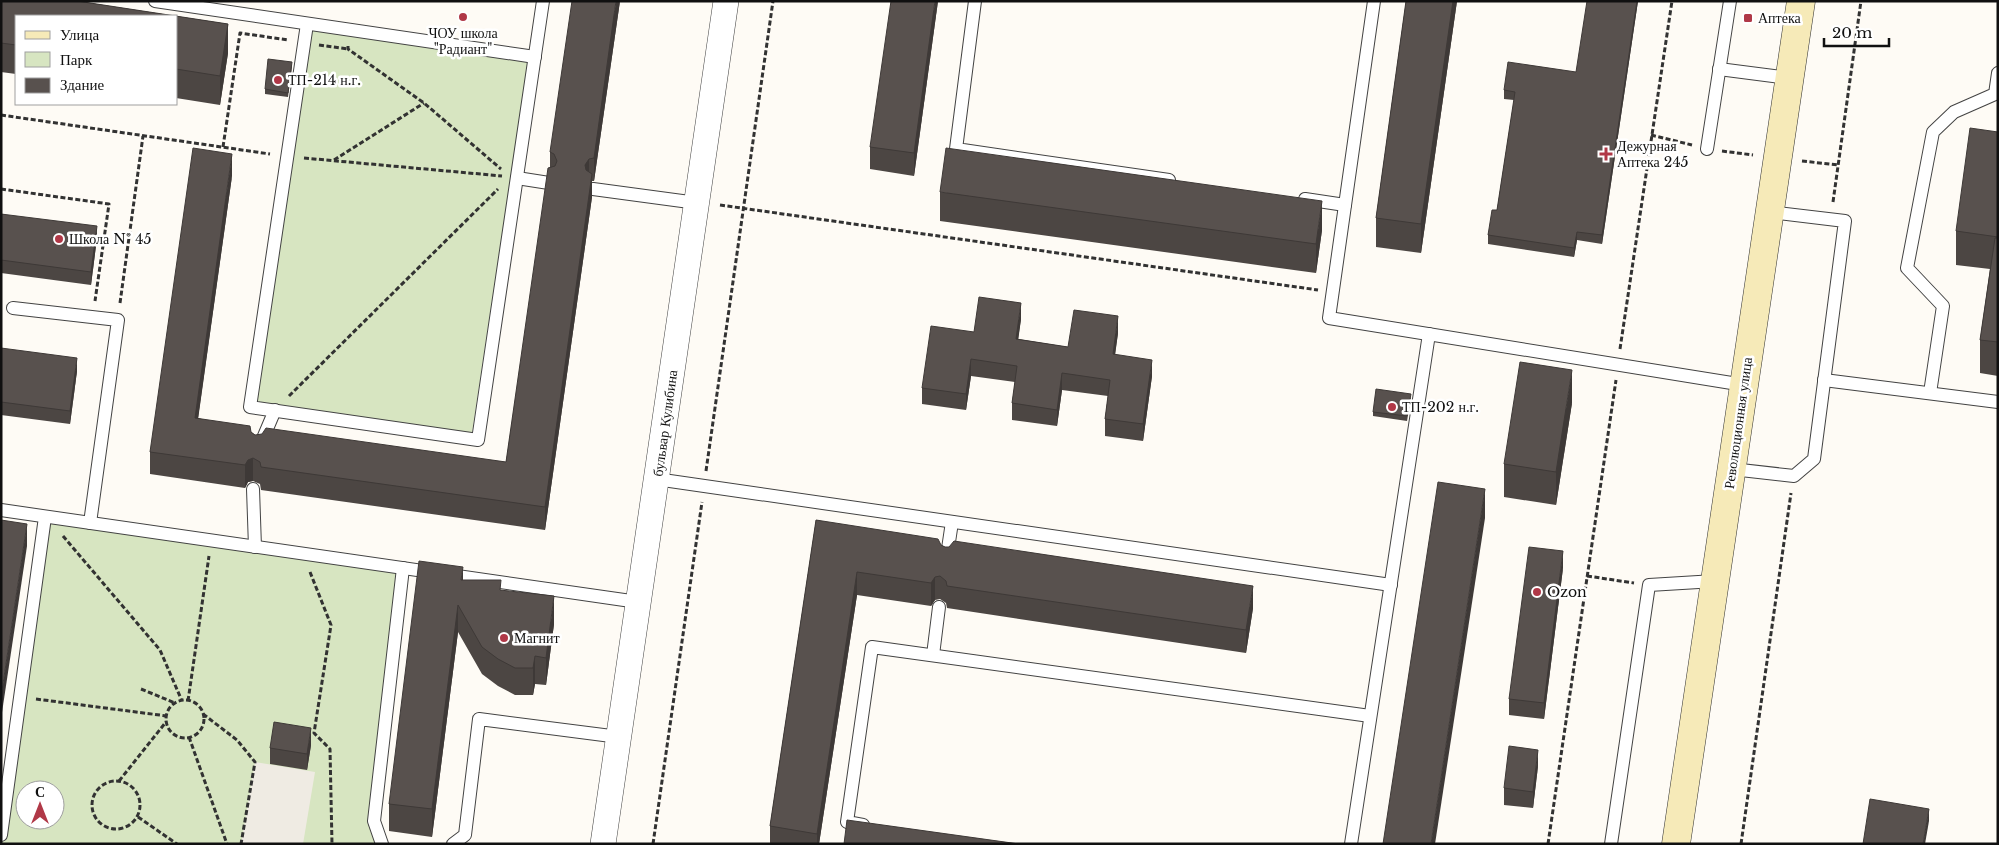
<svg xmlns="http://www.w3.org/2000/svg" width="1999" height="845" font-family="'Libre Baskerville',serif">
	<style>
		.green { fill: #d7e5c1; fill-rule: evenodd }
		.plaza { fill: #efebe3 }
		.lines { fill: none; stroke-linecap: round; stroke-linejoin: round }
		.lane-casing { stroke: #434343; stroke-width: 14 }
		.street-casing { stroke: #434343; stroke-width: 26 }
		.secondary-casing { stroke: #323232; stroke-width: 29 }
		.path { stroke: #323232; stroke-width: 3; stroke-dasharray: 5 2.5; stroke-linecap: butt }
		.lane { stroke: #fff; stroke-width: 12 }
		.street { stroke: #fff; stroke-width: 25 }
		.secondary { stroke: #f6eab8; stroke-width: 28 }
		.wall { fill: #4c4643 }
		.shaded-wall { fill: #3e3937 }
		.building { fill: #58514e; stroke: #3e3937 }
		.poi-dot { fill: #b03847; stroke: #fff; stroke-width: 2 }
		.labels { text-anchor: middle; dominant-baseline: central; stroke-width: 5; stroke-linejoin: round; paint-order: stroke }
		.poi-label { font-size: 14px; fill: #101010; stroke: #fff; text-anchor: start }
		.street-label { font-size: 14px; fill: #101010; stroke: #fff }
	</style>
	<rect width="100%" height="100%" fill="#fefbf5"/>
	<!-- green -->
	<g class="green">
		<polygon points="310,30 528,62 472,433 255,401"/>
		<path d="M 50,520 L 400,572 L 379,844 L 2,844 ZM 25,790 L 55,790 L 55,820 L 25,820 Z"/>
	</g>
	<!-- plaza -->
	<polygon class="plaza" points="255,762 315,772 303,844 241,844"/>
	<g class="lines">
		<!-- lane casing -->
		<g class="lane-casing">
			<g id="lane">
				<polyline points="155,1 535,57"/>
				<polyline points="975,1 956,149 1169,180"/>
				<polyline points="1374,1 1329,318 1744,385"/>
				<polyline points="307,24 250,407 478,440 543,1"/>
				<polyline points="1719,69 1789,78"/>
				<polyline points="1707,149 1730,1"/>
				<polyline points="517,178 549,183"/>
				<polyline points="593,189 697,203"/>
				<polyline points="1305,199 1345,205"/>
				<polyline points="13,308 118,320 90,523"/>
				<polyline points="1824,380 1998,402"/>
				<polyline points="1930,393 1943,306 1907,268 1933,132 1954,112 1995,94 1998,73"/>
				<polyline points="261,443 275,410"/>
				<polyline points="1732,469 1794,476 1814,459 1845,221 1770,212"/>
				<polyline points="656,479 1391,585"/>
				<polyline points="253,489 255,547"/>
				<polyline points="1,510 638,602"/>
				<polyline points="946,562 952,522"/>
				<polyline points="933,655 939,607"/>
				<polyline points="863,825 847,822 872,647 1370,716"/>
				<polyline points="1,835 45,517"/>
				<polyline points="382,844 374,821 403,568"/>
				<polyline points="453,844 465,835 479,719 619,737"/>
				<polyline points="1351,844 1429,334"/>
				<polyline points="1611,844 1649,585 1715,581"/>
			</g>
		</g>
		<!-- street casing -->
		<g class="street-casing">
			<polyline id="street" points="603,844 726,1"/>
		</g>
		<!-- secondary casing -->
		<g class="secondary-casing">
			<polyline id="secondary" points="1676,844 1801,1"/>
		</g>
		<!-- path -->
		<g class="path">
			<polyline points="319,45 348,49"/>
			<polyline points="348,46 348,49 424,103 501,169"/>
			<polyline points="1,115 270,154"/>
			<polyline points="1651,135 1692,145"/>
			<polyline points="223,147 240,33 288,40"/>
			<polyline points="1722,151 1753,155"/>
			<polyline points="304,158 502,176"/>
			<polyline points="334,160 424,103"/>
			<polyline points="1802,161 1838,165"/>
			<polyline points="1,189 109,204 95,301"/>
			<polyline points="1833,202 1861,1"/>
			<polyline points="720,205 1318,290"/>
			<polyline points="120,303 143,136"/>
			<polyline points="1620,349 1672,1"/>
			<polyline points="289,396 498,189"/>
			<polyline points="706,471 773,1"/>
			<polyline points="63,536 160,650 182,701"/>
			<polyline points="310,572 331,625 314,733 330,749 332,844"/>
			<polyline points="1587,576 1634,583"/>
			<polyline points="141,689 175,703"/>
			<polyline points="36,699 167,716"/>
			<circle cx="185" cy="719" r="19"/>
			<polyline points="188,701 209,556"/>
			<polyline points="203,714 237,740 255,762 241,844"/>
			<polyline points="189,737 227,844"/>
			<circle cx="116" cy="805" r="24"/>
			<polyline points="119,781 166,722"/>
			<polyline points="138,817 177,844"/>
			<polyline points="653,844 702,502"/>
			<polyline points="1548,844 1616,380"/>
			<polyline points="1741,844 1791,493"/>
		</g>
		<!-- lane -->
		<use href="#lane" class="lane"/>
		<!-- street -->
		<use href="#street" class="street"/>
		<!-- secondary -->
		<use href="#secondary" class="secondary"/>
	</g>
	<!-- wall -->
	<g class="wall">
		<polygon points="1,1 77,1 228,24 228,53 220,105 176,98 176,16 16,16 16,74 1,72"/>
		<polygon points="620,1 594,181 592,181 592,197 545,530 261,490 260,484 253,481 248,482 245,488 150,474 150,452 232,176 198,418 251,432 255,435 506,462 550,167 550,152"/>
		<polygon points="938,1 914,176 870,169 870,147"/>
		<polygon points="1406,1 1457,1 1421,253 1376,247 1376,218"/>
		<polygon points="1638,1 1602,244 1577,240 1574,257 1488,244 1488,235 1497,210 1514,100 1504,99 1504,90 1576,72"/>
		<polygon points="292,66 288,97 265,94 265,89"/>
		<polygon points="1998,132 1998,376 1980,373 1980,340 1990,269 1956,265 1956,231"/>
		<polygon points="940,192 1322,230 1316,273 940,221"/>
		<polygon points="1,214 97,238 91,285 1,273"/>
		<polygon points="1021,319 1018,339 1068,347 1118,333 1115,354 1152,376 1143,441 1105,436 1105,419 1108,396 1062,390 1057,426 1012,420 1012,403 1015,382 971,376 966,410 922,404 922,388 974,332"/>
		<polygon points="1,348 77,371 70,424 1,415"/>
		<polygon points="1411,398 1407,421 1373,416 1373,412"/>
		<polygon points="1572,403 1556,505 1504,497 1504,464"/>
		<polygon points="816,520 941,545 945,547 1253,608 1246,653 947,608 946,603 940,599 935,600 931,606 857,595 819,844 770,844 770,826"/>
		<polygon points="1563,568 1544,719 1509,715 1509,699"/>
		<polygon points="463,580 501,590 554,624 546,685 535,684 533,695 515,695 498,686 482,674 458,632 432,837 389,831 389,804"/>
		<polygon points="311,745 307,770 270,764 270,748"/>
		<polygon points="1538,766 1533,808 1504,805 1504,788"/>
	</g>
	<!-- shaded-wall -->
	<g class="shaded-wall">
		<polygon points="616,1 620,1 594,181 594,158"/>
		<polygon points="935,1 938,1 914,176 914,153"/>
		<polygon points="1453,1 1457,1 1421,253 1421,224"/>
		<polygon points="1637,1 1638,1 1602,244 1602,235"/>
		<polygon points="228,24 228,53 220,105 220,76"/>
		<polygon points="232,154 232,176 195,441 195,418"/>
		<polygon points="589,159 589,182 585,187 585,165"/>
		<polygon points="592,174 592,197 545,530 545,507"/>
		<polygon points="1322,201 1322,230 1316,273 1316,244"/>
		<polygon points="97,226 97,238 91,285 91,272"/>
		<polygon points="1577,232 1577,240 1574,257 1574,248"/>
		<polygon points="1021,303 1021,319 1016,356 1016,339"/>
		<polygon points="1118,316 1118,333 1113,370 1113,354"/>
		<polygon points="77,358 77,371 70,424 70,411"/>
		<polygon points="971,359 971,376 966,410 966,394"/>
		<polygon points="1152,360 1152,376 1143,441 1143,424"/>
		<polygon points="1572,370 1572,403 1556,505 1556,472"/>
		<polygon points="1062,373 1062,390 1057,426 1057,410"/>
		<polygon points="253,458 253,481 248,482 245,488 245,465 248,460"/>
		<polygon points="1485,489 1485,518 1435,844 1431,844"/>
		<polygon points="27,524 27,546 1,719 1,697"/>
		<polygon points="1563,551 1563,568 1544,719 1544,703"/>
		<polygon points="463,567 463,594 461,580"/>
		<polygon points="857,572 857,595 819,844 817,844 817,834"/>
		<polygon points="935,577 935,600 931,606 931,583"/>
		<polygon points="1253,586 1253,608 1246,653 1246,630"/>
		<polygon points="554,596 554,624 546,685 546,658"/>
		<polygon points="458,605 458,632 432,837 432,809"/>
		<polygon points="535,656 535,684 533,695 533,668"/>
		<polygon points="311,728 311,745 307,770 307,754"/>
		<polygon points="1538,750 1538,766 1533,808 1533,792"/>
		<polygon points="1929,809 1929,821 1925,844 1923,844"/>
	</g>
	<!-- building -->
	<g class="building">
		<polygon points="1,1 77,1 228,24 220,76 176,69 176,16 16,16 16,45 1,43"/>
		<polygon points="572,1 616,1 594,158 589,159 585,165 586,170 592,174 545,507 261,467 260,462 253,458 248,460 245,465 150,452 193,148 232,154 195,418 250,426 251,432 255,435 262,434 266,428 506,462 548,168 555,166 557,161 554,154 550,152"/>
		<polygon points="891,1 935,1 914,153 870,147"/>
		<polygon points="1406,1 1453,1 1421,224 1376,218"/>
		<polygon points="1587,1 1637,1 1602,235 1577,232 1574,248 1488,235 1492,210 1497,210 1515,92 1504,90 1508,62 1576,72"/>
		<polygon points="268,59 292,62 288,93 265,89"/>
		<polygon points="1970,128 1998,132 1998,237 1956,231"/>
		<polygon points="946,148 1322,201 1316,244 940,192"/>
		<polygon points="1,214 97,226 91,272 1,260"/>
		<polygon points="1995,238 1998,238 1998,342 1980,340"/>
		<polygon points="979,297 1021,303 1016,339 1068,347 1074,310 1118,316 1113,354 1152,360 1143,424 1105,419 1110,380 1062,373 1057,410 1012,403 1017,366 971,359 966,394 922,388 931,326 974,332"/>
		<polygon points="1,348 77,358 70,411 1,402"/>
		<polygon points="1520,362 1572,370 1556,472 1504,464"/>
		<polygon points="1376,389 1411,394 1407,416 1373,412"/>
		<polygon points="1438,482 1485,489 1431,844 1383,844"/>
		<polygon points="1,520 27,524 1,697"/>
		<polygon points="816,520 938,539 941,545 945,547 949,547 954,541 1253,586 1246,630 947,586 946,581 940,576 935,577 931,583 857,572 817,834 770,826"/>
		<polygon points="1529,547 1563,551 1544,703 1509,699"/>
		<polygon points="419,561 463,567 461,580 501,580 500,590 554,596 546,658 535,656 533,668 515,668 498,659 482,647 458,605 432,809 389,804"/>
		<polygon points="274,722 311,728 307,754 270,748"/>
		<polygon points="1509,746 1538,750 1533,792 1504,788"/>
		<polygon points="1870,799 1929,809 1923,844 1863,844"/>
		<polygon points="847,820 1019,844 844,844"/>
	</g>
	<!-- markers -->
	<g class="poi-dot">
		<circle cx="463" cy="17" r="5"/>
		<rect x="1743" y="13" width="10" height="10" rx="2.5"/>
		<circle cx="278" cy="80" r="5"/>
		<path d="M1603.5 146.5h5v5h5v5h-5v5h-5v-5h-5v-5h5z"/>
		<circle cx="59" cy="239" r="5"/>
		<circle cx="1392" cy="407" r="5"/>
		<circle cx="1537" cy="592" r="5"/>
		<circle cx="504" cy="638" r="5"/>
	</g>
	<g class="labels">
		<!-- poi labels -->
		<g class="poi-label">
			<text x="1758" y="18">Аптека</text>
			<text x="463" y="33" text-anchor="middle">ЧОУ школа<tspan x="463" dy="16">"Радиант"</tspan></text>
			<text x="288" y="80">ТП-214 н.г.</text>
			<text x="1617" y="146">Дежурная<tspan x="1617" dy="16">Аптека 245</tspan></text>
			<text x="69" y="239">Школа № 45</text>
			<text x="1402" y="407">ТП-202 н.г.</text>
			<text x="1547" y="592">Ozon</text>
			<text x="514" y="638">Магнит</text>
		</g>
		<!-- street labels -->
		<g class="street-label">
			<text transform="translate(665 423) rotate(-82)">бульвар Кулибина</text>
			<text transform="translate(1738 423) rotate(-82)">Революционная улица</text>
		</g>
	</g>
	<!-- border -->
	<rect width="1999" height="845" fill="none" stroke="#101010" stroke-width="5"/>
	<!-- legend -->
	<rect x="15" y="15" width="162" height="90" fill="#ffffff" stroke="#9f9f9f"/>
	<rect x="25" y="31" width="25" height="8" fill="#f6eab8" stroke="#9f9f9f"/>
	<text x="60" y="40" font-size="15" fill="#101010">Улица</text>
	<rect x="25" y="52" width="25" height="15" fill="#d7e5c1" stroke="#9f9f9f"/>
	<text x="60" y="65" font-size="15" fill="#101010">Парк</text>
	<rect x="25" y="78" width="25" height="15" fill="#58514e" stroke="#9f9f9f"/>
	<text x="60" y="90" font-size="15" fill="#101010">Здание</text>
	<!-- north arrow -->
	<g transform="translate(40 805)"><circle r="24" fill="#ffffff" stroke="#9f9f9f"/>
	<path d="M0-4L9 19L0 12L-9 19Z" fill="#b03847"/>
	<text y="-8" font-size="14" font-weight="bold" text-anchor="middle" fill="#101010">С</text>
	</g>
	<!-- scale -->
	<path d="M1824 38v8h65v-8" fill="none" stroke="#101010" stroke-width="2.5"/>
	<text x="1832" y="38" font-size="15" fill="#101010" stroke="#ffffff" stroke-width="4" paint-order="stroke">20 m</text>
</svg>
